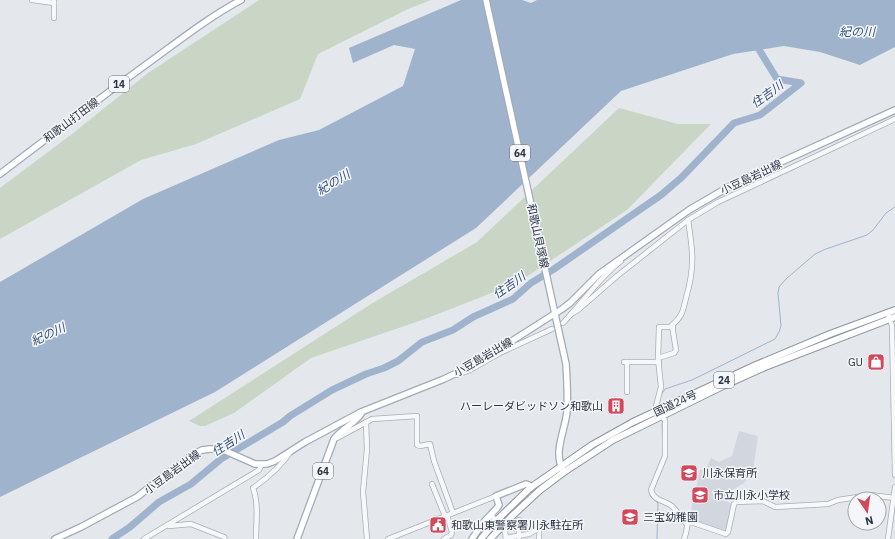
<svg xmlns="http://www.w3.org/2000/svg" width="895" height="539" font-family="'IBM Plex Sans','Noto Sans JP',sans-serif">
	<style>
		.built { fill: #d2d6de }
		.green { fill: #c9d6c5 }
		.water { fill: #9fb4cc }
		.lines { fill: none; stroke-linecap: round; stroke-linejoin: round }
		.stream { stroke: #9fb4cc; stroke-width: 1 }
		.river { stroke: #9fb4cc; stroke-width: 7 }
		.minor-casing { stroke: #a9aeb7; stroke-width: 6 }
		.major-casing { stroke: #a3abb8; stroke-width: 8 }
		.highway-casing { stroke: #8b94a3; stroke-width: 8 }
		.minor { stroke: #f7f8fa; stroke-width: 4.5 }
		.major { stroke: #fff; stroke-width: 5.5 }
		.highway { stroke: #fff; stroke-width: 6 }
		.labels { text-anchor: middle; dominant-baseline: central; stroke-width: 3; stroke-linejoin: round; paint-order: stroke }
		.shield { fill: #f4f6f9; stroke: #676e7b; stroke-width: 1 }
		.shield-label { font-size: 10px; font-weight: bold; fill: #2b3445 }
		.street-label { font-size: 11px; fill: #2b3445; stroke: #f4f6f9 }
		.poi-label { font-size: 11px; fill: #2b3445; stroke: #f4f6f9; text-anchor: start }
		.water-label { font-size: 12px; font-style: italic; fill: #34527a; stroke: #f4f6f9 }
	</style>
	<rect width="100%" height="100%" fill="#e4e7ec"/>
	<!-- built -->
	<polygon class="built" points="739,431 758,436 753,471 744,483 729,492 727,502 733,504 727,531 725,533 689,519 700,470 706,470 711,458 719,462 732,456"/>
	<!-- green -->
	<g class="green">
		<polygon points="259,0 431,0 408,9 318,54 300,99 196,144 141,160 0,239 0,188 72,134 148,73"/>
		<polygon points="619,108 678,124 711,124 627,210 517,283 425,319 311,358 234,413 205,426 200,426 189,421 371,304 477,242"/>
	</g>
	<!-- water -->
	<polygon class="water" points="461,0 522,0 531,3 537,0 895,0 895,47 860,65 820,52 784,46 733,54 621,91 476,228 215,392 0,497 0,282 143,199 279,140 319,130 403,86 415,49 394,45 353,63 349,48"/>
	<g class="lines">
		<!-- stream -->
		<g class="stream">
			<polyline points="661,395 665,389 692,380 775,339 779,332 781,326 778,293 779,287 786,279 815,254 826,249 867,235 873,230 886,213 895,207"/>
			<polyline points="662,423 663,449"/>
			<polyline points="650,493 650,496 658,503 657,539"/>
		</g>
		<!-- river -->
		<polyline class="river" points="112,539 130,527 159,502 191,484 221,459 283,422 290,416 332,390 366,374 384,368 398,361 422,342 453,330 473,317 513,299 531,283 554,269 661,195 681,178 734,123 760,115 801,83 777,79 755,43"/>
		<!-- minor casing -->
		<g class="minor-casing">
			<g id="minor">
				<polyline points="32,0 54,3"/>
				<polyline points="54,0 54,18"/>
				<polyline points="888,313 892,326 895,475"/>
				<polyline points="571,314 578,310 617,276 688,220 718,202 750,187 895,119"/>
				<path d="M 563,323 C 583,302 598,279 621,261"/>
				<polyline points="658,358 659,327 673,327"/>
				<polyline points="624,362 659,362"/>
				<polyline points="627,362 627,392"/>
				<polyline points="457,375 470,370 500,353 552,329"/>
				<polyline points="366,422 367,449 363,492 367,539"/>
				<polyline points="337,438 372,419 417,416 417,445 420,446 430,444 434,461 453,513"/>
				<polyline points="432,484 445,516"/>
				<polyline points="491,515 505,531 506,539"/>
				<polyline points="519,520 519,537"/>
				<path d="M 687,524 C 682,520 678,512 673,507 C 666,500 654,502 651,490 L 665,456 L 665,420 L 657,411 L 656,406 L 661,387 L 658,358 L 674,353 L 676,350 L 672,325 C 683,316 683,310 686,298 C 695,267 693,251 688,220"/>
				<polyline points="169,526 191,524 224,537 225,539"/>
				<polyline points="506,538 529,534 539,528 539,539"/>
				<polyline points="144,539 259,470 262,464"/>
				<path d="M 256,539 C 256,522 259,504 253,488 C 266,479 282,465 291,451"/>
				<polyline points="388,539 496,496"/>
				<polyline points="444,539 451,535 452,532 447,515"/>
				<polyline points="684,539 686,533 688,521 726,534 728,532 734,504 736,502 763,501 775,507 828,504 838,500 871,495 894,498"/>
				<polyline points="888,539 895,487"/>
			</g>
		</g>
		<!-- major casing -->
		<g class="major-casing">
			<g id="major">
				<path d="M 486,0 L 566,364 C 567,380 568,395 567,411 C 565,432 552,453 564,472"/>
				<path d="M 0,174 C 50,136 100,98 151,61 C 180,40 209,17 241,0"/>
				<polyline points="55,539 81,527 137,497 177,466 194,454 202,450 210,449 221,449 255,464 267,464 275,461 305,442 361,412 444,379 467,368 487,357 562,309 570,303 599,274 689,210 737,182 895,110"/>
				<path d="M 297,539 L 334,439 C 342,429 354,424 361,414"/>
				<polyline points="472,539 482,524 497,508 499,505 496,496 526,484 529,485 531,488"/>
			</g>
		</g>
		<!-- highway casing -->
		<g class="highway-casing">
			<g id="highway">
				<polyline points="481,539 496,521 530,488 592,445 633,422 756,365 830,334 895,310"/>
				<polyline points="490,539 512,516 540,490 564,472 613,440 725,385 765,367 895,317"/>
			</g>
		</g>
		<!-- minor -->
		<use href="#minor" class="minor"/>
		<!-- major -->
		<use href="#major" class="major"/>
		<!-- highway -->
		<use href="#highway" class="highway"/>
	</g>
	<!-- icons -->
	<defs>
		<g id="shop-square" transform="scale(0.9)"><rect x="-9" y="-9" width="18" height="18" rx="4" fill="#d1495b" stroke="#f4f6f9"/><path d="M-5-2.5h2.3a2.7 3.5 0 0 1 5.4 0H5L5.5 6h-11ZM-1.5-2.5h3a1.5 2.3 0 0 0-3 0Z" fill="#fff"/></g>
		<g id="building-square" transform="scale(0.9)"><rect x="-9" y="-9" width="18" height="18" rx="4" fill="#d1495b" stroke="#f4f6f9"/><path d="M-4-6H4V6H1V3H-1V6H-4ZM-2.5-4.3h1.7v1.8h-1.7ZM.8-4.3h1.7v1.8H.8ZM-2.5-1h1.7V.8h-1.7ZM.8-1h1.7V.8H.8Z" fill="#fff"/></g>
		<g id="school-square" transform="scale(0.9)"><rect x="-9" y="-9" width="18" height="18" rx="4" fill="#d1495b" stroke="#f4f6f9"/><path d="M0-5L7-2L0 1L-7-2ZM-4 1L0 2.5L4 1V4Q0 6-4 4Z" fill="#fff"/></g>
		<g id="civic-square" transform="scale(0.9)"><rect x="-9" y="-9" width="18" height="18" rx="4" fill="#d1495b" stroke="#f4f6f9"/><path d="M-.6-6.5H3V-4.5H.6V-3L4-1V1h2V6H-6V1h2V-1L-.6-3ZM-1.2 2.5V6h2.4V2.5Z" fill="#fff"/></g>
	</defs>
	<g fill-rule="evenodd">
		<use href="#shop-square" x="876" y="362"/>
		<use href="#building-square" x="616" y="406"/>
		<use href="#school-square" x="689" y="473"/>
		<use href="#school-square" x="700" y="495"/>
		<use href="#school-square" x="630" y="517"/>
		<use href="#civic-square" x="438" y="525"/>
	</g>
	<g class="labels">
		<!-- shield labels -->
		<g class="shield">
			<rect x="109" y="76" width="20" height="16" rx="3"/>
			<rect x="510" y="145" width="20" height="16" rx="3"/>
			<rect x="714" y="372" width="20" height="16" rx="3"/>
			<rect x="313" y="463" width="20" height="16" rx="3"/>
		</g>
		<g class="shield-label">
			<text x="119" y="84">14</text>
			<text x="520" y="153">64</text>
			<text x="724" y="380">24</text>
			<text x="323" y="471">64</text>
		</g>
		<!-- street labels -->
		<g class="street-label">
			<text transform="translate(71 120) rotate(-37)">和歌山打田線</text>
			<text transform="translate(751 177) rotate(-25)">小豆島岩出線</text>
			<text transform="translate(538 236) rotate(78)">和歌山貝塚線</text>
			<text transform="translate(483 357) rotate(-30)">小豆島岩出線</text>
			<text transform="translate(675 403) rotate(-25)">国道24号</text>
			<text transform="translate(172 472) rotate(-36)">小豆島岩出線</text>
		</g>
		<!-- poi labels -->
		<g class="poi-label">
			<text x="863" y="362" text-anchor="end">GU</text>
			<text x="603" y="406" text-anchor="end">ハーレーダビッドソン和歌山</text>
			<text x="702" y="473">川永保育所</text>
			<text x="713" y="495">市立川永小学校</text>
			<text x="643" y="517">三宝幼稚園</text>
			<text x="451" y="525">和歌山東警察署川永駐在所</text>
		</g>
		<!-- water labels -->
		<g class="water-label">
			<text x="857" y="31">紀の川</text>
			<text transform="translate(767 94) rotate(-36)">住吉川</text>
			<text transform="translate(333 182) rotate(-31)">紀の川</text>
			<text transform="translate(509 285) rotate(-35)">住吉川</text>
			<text transform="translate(48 334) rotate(-25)">紀の川</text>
			<text transform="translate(228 443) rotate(-33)">住吉川</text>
		</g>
	</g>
	<!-- north arrow -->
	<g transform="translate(867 511) rotate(167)"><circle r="19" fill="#f4f6f9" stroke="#a4a8b1"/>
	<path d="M0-3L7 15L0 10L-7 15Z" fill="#d1495b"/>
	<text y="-6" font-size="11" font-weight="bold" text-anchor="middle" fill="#2b3445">N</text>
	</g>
</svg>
